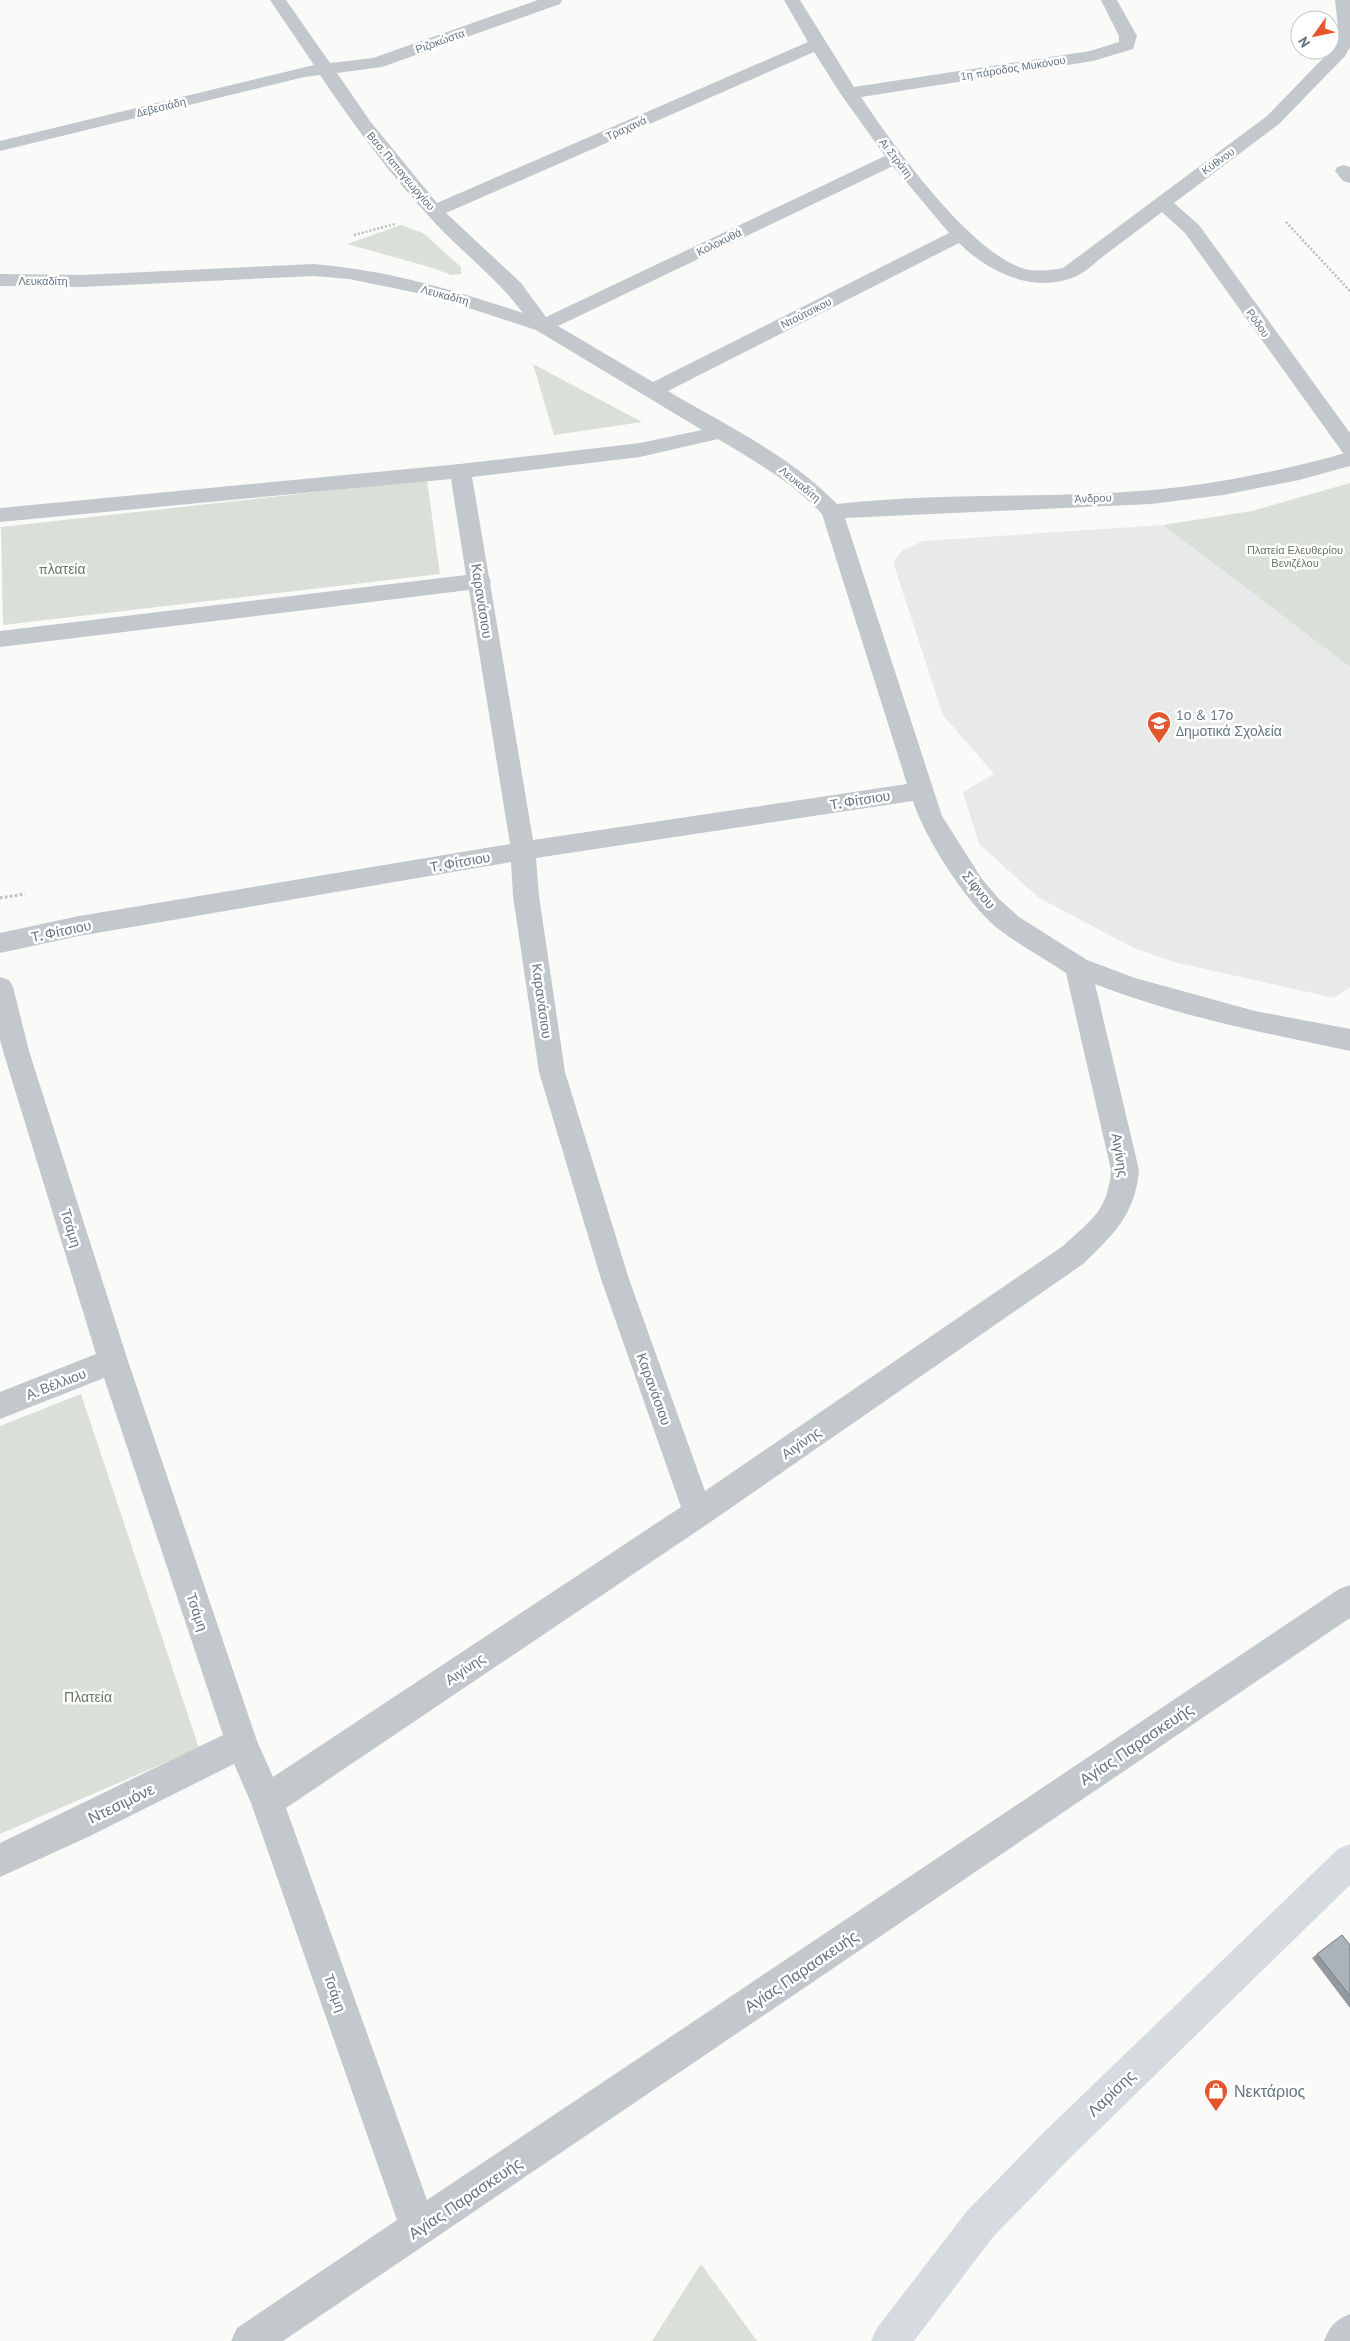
<svg xmlns="http://www.w3.org/2000/svg" width="1350" height="2341" font-family="'PT Sans',sans-serif">
	<style>
		.built { fill: #e8e9e9 }
		.green { fill: #dadfd7 }
		.lines { fill: none; stroke-linecap: round; stroke-linejoin: round }
		.path-far1 { stroke: #bbbfc2; stroke-width: 2.5; stroke-dasharray: 2 2; stroke-linecap: butt }
		.path { stroke: #bbbfc2; stroke-width: 3; stroke-dasharray: 2.5 2.5; stroke-linecap: butt }
		.minor { fill: #c3c8cc; fill-rule: evenodd }
		.major { fill: #d6dbdf; fill-rule: evenodd }
		.wall { fill: #929a9f }
		.building { fill: #aab3b9; stroke: #777d82 }
		.labels { text-anchor: middle; dominant-baseline: central; stroke-width: 5; stroke-linejoin: round; paint-order: stroke }
		.far-street-label { font-size: 11px; fill: #657683; stroke: #fff }
		.far-park-label { font-size: 11px; fill: #687a64; stroke: #fff }
		.park-label { font-size: 14px; fill: #687a64; stroke: #fff }
		.street-label { font-size: 14px; fill: #657683; stroke: #fff }
		.poi-label { font-size: 14px; fill: #657683; stroke: #fff; text-anchor: start }
		.near-street-label { font-size: 16px; fill: #657683; stroke: #fff }
		.near-poi-label { font-size: 16px; fill: #657683; stroke: #fff; text-anchor: start }
	</style>
	<rect width="100%" height="100%" fill="#fafaf8"/>
	<!-- built -->
	<polygon class="built" points="1163,525 1350,667 1350,987 1334,998 1174,962 1134,948 1039,898 979,844 963,792 994,774 943,715 893,562 903,550 923,541"/>
	<!-- green -->
	<g class="green">
		<polygon points="401,225 423,233 461,267 461,274 451,275 433,268 347,244"/>
		<polygon points="533,364 642,422 554,435"/>
		<polygon points="427,480 440,574 3,625 1,527"/>
		<polygon points="1350,483 1350,667 1163,525 1252,511"/>
		<polygon points="81,1394 199,1748 0,1834 0,1426"/>
		<polygon points="701,2264 757,2341 652,2341"/>
	</g>
	<g class="lines">
		<!-- path-far1 -->
		<g class="path-far1">
			<polyline points="1286,222 1350,291"/>
			<polyline points="354,235 395,224"/>
		</g>
		<!-- path -->
		<polyline class="path" points="0,898 25,894"/>
		<!-- minor -->
		<g class="minor">
			<path d="M 270,0 L 286,0 L 330,63 L 373,58 L 538,0 L 562,0 L 560,4 L 382,67 L 337,73 L 370,121 L 437,203 L 808,42 L 784,0 L 800,0 L 854,87 L 1090,51 L 1119,42 L 1119,36 L 1101,0 L 1117,0 L 1137,36 L 1133,49 L 1093,61 L 861,97 C 893,145 970,253 1025,269 C 1038,272 1051,270 1063,268 L 1267,116 L 1331,50 L 1338,27 L 1335,0 L 1350,0 L 1350,47 L 1345,56 L 1279,124 L 1174,203 L 1199,225 L 1350,433 L 1350,466 L 1299,480 L 1223,495 L 1151,504 L 845,518 L 942,816 L 982,879 L 999,899 L 1019,917 L 1087,960 L 1135,978 L 1255,1011 L 1350,1029 L 1350,1051 C 1264,1033 1177,1016 1095,984 L 1139,1170 C 1135,1215 1114,1234 1083,1264 L 709,1523 L 286,1808 L 427,2200 L 1339,1589 L 1350,1585 L 1350,1618 L 283,2341 L 231,2341 L 237,2328 L 397,2220 L 251,1803 L 234,1764 L 88,1837 L 0,1877 L 0,1843 L 223,1735 L 104,1378 L 0,1419 L 0,1392 L 96,1354 L 3,1051 L 0,1040 L 0,977 L 9,980 L 13,987 L 29,1051 L 128,1361 L 257,1741 L 273,1777 L 681,1507 L 601,1279 L 539,1072 L 513,896 L 511,862 L 79,936 L 0,953 L 0,933 L 79,916 L 510,844 L 469,590 L 0,647 L 0,631 L 466,575 L 451,479 L 0,522 L 0,508 L 460,464 L 640,443 L 702,430 L 536,330 L 432,296 L 349,279 L 314,276 L 82,287 L 0,286 L 0,274 L 82,275 L 314,264 C 388,270 453,290 523,313 C 498,279 464,254 435,223 C 392,177 355,127 320,75 L 304,77 L 0,151 L 0,141 L 314,65 ZM 814,52 L 840,93 L 885,156 L 546,317 L 521,283 L 446,213 ZM 893,166 L 949,233 L 653,382 L 558,326 ZM 1162,212 L 1185,233 L 1343,453 L 1345,453 C 1282,471 1217,484 1152,490 C 1047,499 941,492 837,504 C 790,455 725,425 668,391 L 959,243 C 988,272 1035,295 1077,276 C 1085,272 1094,264 1101,258 C 1121,243 1142,227 1162,212 ZM 718,439 C 756,462 792,482 822,514 L 907,784 L 533,840 L 490,583 L 491,581 L 489,577 L 472,477 L 640,457 ZM 913,801 C 925,839 969,907 1001,931 C 1021,946 1045,959 1066,973 L 1111,1170 C 1108,1211 1091,1220 1063,1246 L 705,1491 L 629,1279 L 565,1072 L 539,896 L 536,858 Z"/>
			<polygon points="1344,165 1350,167 1350,183 1343,181 1335,171 1337,167"/>
			<path d="M 1350,2314 L 1350,2341 L 1324,2341 C 1330,2326 1335,2320 1350,2314 Z"/>
		</g>
		<!-- major -->
		<polygon class="major" points="1350,1844 1350,1885 1069,2159 993,2237 914,2341 871,2341 877,2328 967,2211 1043,2133 1338,1849"/>
	</g>
	<!-- wall -->
	<polygon class="wall" points="1342,1935 1350,1945 1350,2008 1312,1958"/>
	<!-- building -->
	<polygon class="building" points="1342,1935 1350,1945 1350,1996 1317,1954"/>
	<!-- icons -->
	<defs>
		<g id="school-pin" transform="scale(1.25)"><path d="M0 17L-7.5 6A9.5 9.5 0 1 1 7.5 6Z" fill="#e4572e" stroke="#fff"/><path d="M0-5L7-2L0 1L-7-2ZM-4 1L0 2.5L4 1V4Q0 6-4 4Z" fill="#fff"/></g>
		<g id="shop-pin" transform="scale(1.25)"><path d="M0 17L-7.5 6A9.5 9.5 0 1 1 7.5 6Z" fill="#e4572e" stroke="#fff"/><path d="M-5-2.5h2.3a2.7 3.5 0 0 1 5.4 0H5L5.5 6h-11ZM-1.5-2.5h3a1.5 2.3 0 0 0-3 0Z" fill="#fff"/></g>
	</defs>
	<g fill-rule="evenodd">
		<use href="#school-pin" x="1159" y="723"/>
		<use href="#shop-pin" x="1216" y="2091"/>
	</g>
	<g class="labels">
		<!-- far-street labels -->
		<g class="far-street-label">
			<text transform="translate(440 41) rotate(-20)">Ριζοκώστα</text>
			<text transform="translate(1013 68) rotate(-9)">1η πάροδος Μυκόνου</text>
			<text transform="translate(161 107) rotate(-14)">Δεβεσιάδη</text>
			<text transform="translate(626 128) rotate(-24)">Τραχανά</text>
			<text transform="translate(896 158) rotate(52)">Αι Στράτη</text>
			<text transform="translate(1218 161) rotate(-36)">Κύθνου</text>
			<text transform="translate(401 171) rotate(50)">Βασ. Παπαγεωργίου</text>
			<text transform="translate(719 242) rotate(-26)">Κολοκυθά</text>
			<text x="43" y="281">Λευκαδίτη</text>
			<text transform="translate(445 295) rotate(15)">Λευκαδίτη</text>
			<text transform="translate(806 313) rotate(-27)">Ντούτσικου</text>
			<text transform="translate(1258 323) rotate(55)">Ρόδου</text>
			<text transform="translate(800 484) rotate(39)">Λευκαδίτη</text>
			<text transform="translate(1093 498) rotate(-2)">Άνδρου</text>
		</g>
		<!-- far-park labels -->
		<g class="far-park-label">
			<text x="1295" y="550">Πλατεία Ελευθερίου<tspan x="1295" dy="13">Βενιζέλου</tspan></text>
		</g>
		<!-- park labels -->
		<g class="park-label">
			<text x="62" y="569">πλατεία</text>
			<text x="88" y="1697">Πλατεία</text>
		</g>
		<!-- street labels -->
		<g class="street-label">
			<text transform="translate(482 601) rotate(81)">Καρανάσιου</text>
			<text transform="translate(860 800) rotate(-9)">Τ. Φίτσιου</text>
			<text transform="translate(460 862) rotate(-10)">Τ. Φίτσιου</text>
			<text transform="translate(979 890) rotate(51)">Σίφνου</text>
			<text transform="translate(61 931) rotate(-12)">Τ. Φίτσιου</text>
			<text transform="translate(542 1001) rotate(82)">Καρανάσιου</text>
			<text transform="translate(1120 1155) rotate(81)">Αιγίνης</text>
			<text transform="translate(71 1228) rotate(73)">Τσάμη</text>
			<text transform="translate(56 1384) rotate(-21)">Α. Βέλλιου</text>
			<text transform="translate(654 1389) rotate(70)">Καρανάσιου</text>
			<text transform="translate(801 1443) rotate(-35)">Αιγίνης</text>
			<text transform="translate(197 1612) rotate(71)">Τσάμη</text>
			<text transform="translate(465 1669) rotate(-34)">Αιγίνης</text>
			<text transform="translate(335 1993) rotate(70)">Τσάμη</text>
		</g>
		<!-- poi labels -->
		<g class="poi-label">
			<text x="1176" y="715">1ο &amp; 17ο<tspan x="1176" dy="16">Δημοτικά Σχολεία</tspan></text>
		</g>
		<!-- near-street labels -->
		<g class="near-street-label">
			<text transform="translate(1136 1744) rotate(-34)">Αγίας Παρασκευής</text>
			<text transform="translate(121 1803) rotate(-26)">Ντεσιμόνε</text>
			<text transform="translate(801 1971) rotate(-34)">Αγίας Παρασκευής</text>
			<text transform="translate(1111 2093) rotate(-44)">Λαρίσης</text>
			<text transform="translate(465 2198) rotate(-34)">Αγίας Παρασκευής</text>
		</g>
		<!-- near-poi labels -->
		<g class="near-poi-label">
			<text x="1234" y="2091">Νεκτάριος</text>
		</g>
	</g>
	<!-- north arrow -->
	<g transform="translate(1315 35) rotate(237)"><circle r="24" fill="#ffffff" stroke="#c1c8cd"/>
	<path d="M0-4L9 19L0 12L-9 19Z" fill="#e4572e"/>
	<text y="-8" font-size="14" font-weight="bold" text-anchor="middle" fill="#657683">N</text>
	</g>
</svg>
